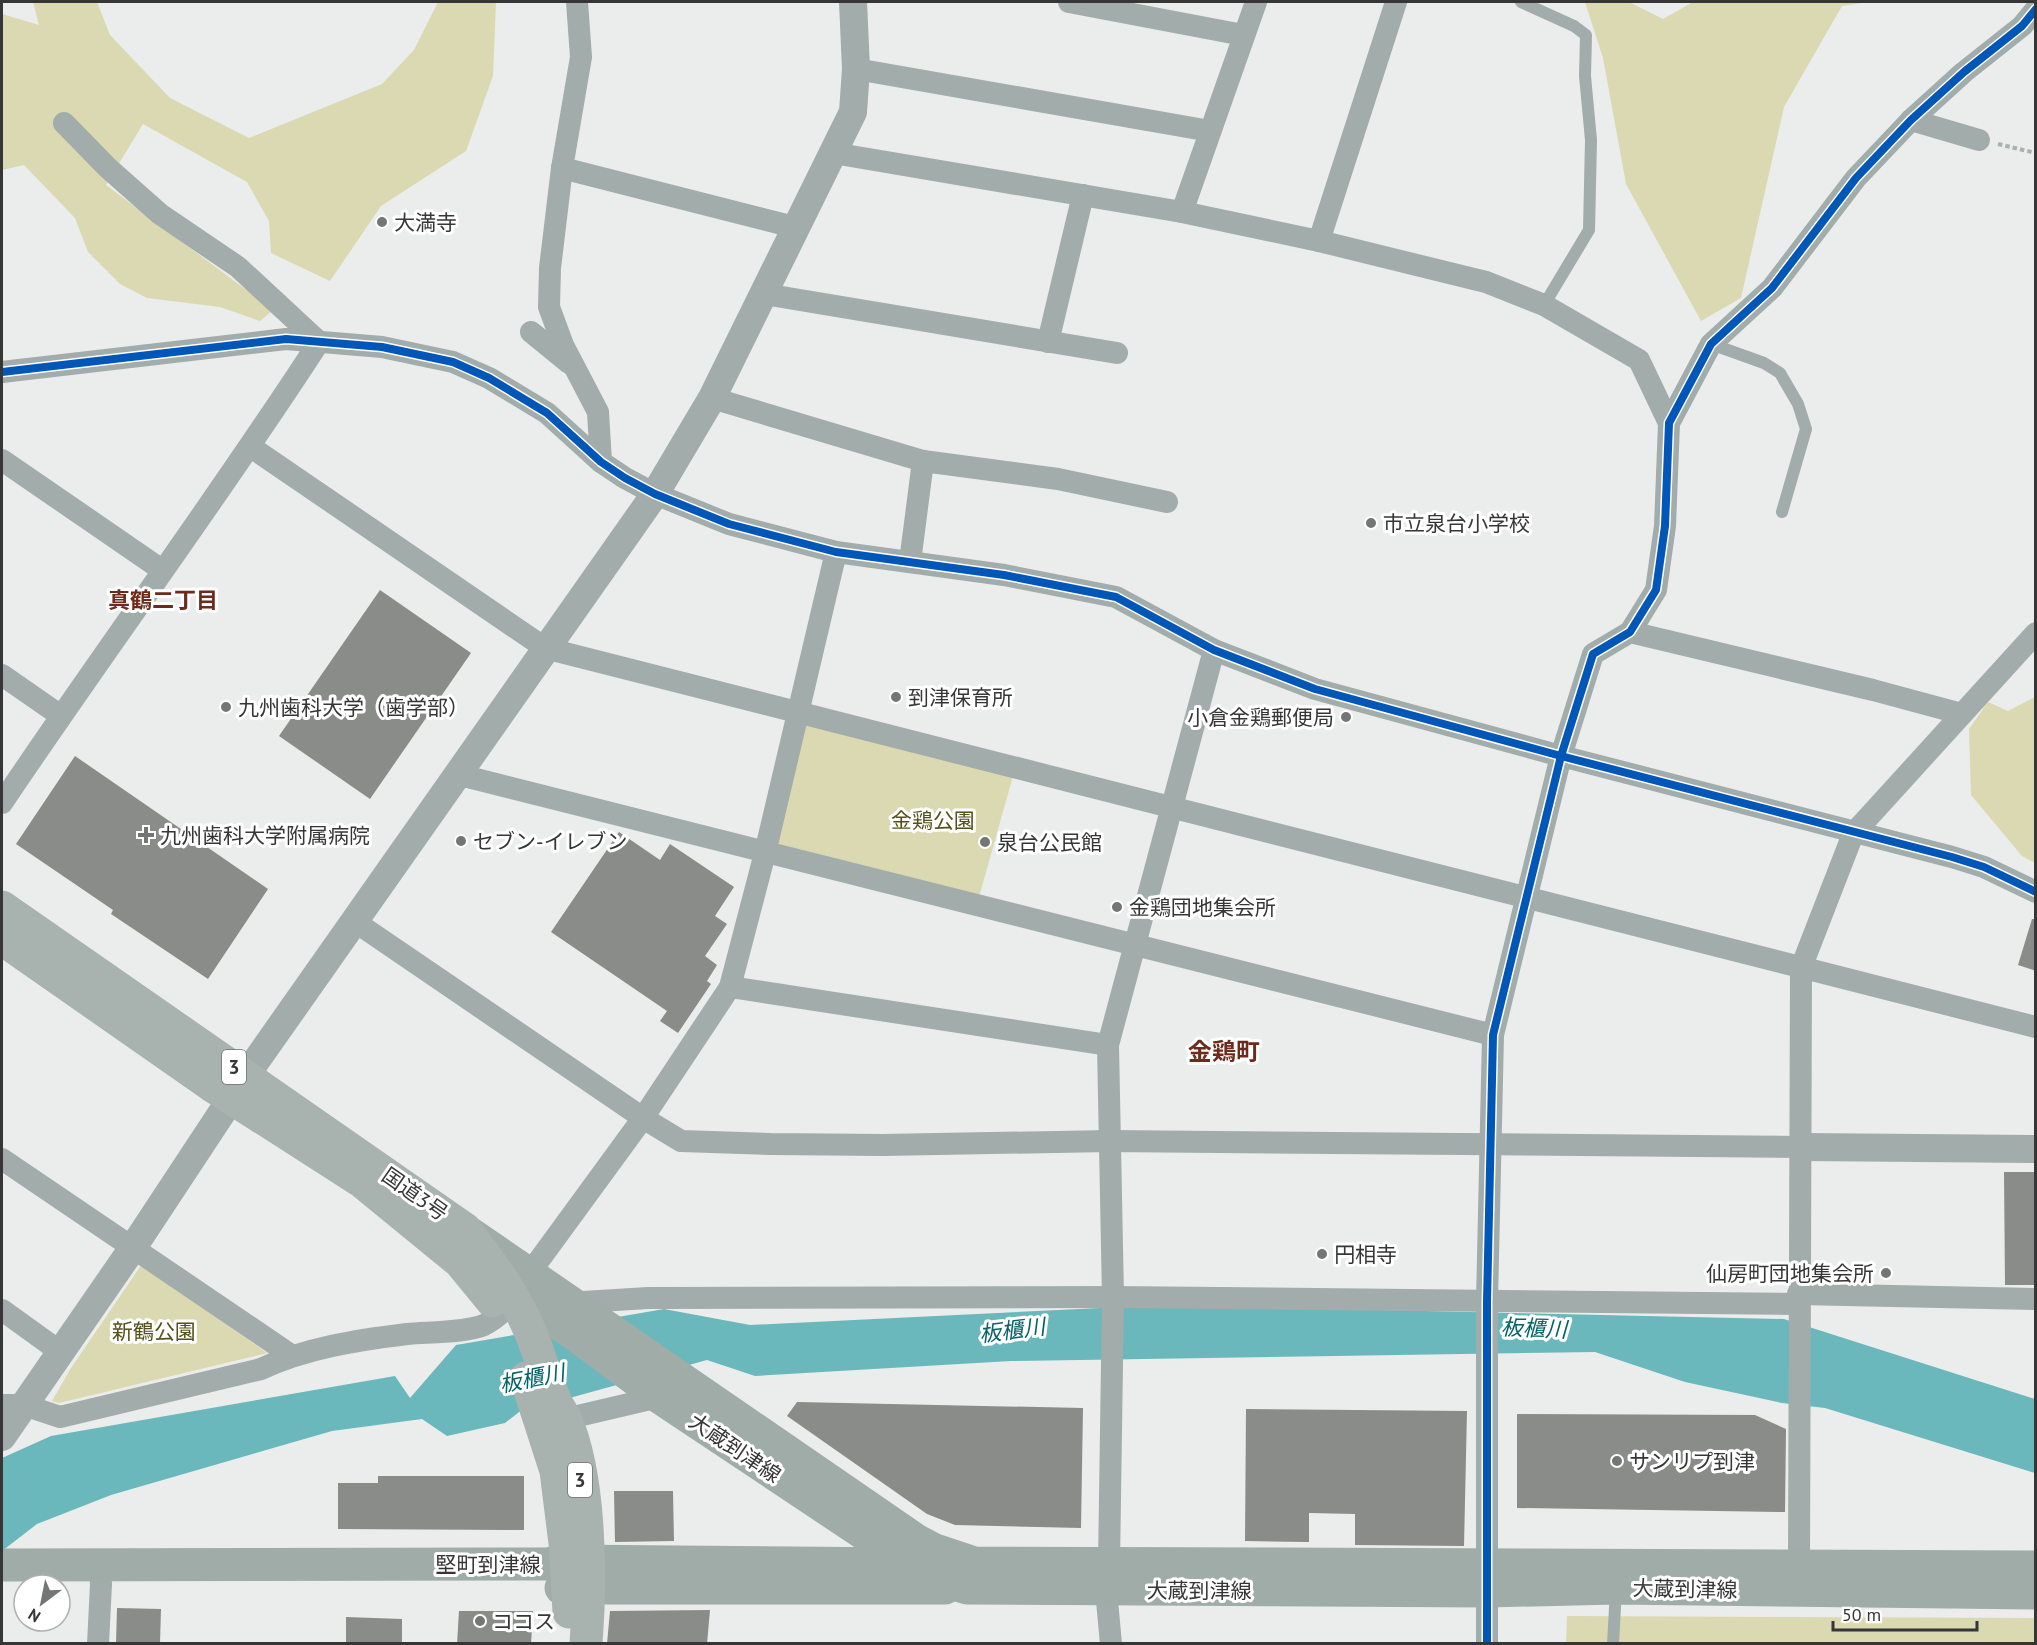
<svg xmlns="http://www.w3.org/2000/svg" width="2037" height="1645" font-family="'PT Sans','Noto Sans JP',sans-serif">
	<style>
		.green { fill: #dad9b1 }
		.water { fill: #6ab8bc }
		.building { fill: #8a8c8a }
		.lines { fill: none; stroke-linecap: round; stroke-linejoin: round }
		.path { stroke: #aab1af; stroke-width: 4; stroke-dasharray: 4.5 3; stroke-linecap: butt }
		.service { stroke: #a2acaa; stroke-width: 12 }
		.minor { stroke: #a2acaa; stroke-width: 22 }
		.tertiary { stroke: #a2acaa; stroke-width: 28 }
		.secondary { stroke: #9faca8; stroke-width: 33 }
		.trunk { stroke: #a8b2ae; stroke-width: 33 }
		.cycleway-casing { stroke: #fff; stroke-width: 11 }
		.cycleway { stroke: #0057b8; stroke-width: 8 }
		.poi-dot { fill: #747675; stroke: #fff; stroke-width: 2 }
		.labels { text-anchor: middle; dominant-baseline: central; stroke-width: 6; stroke-linejoin: round; paint-order: stroke }
		.shield { fill: #fff; stroke: #727272; stroke-width: 1.5 }
		.shield-label { font-size: 20px; font-weight: bold; fill: #353635 }
		.poi-label { font-size: 21px; fill: #353635; stroke: #fff; text-anchor: start }
		.park-label { font-size: 21px; fill: #545018; stroke: #fff }
		.street-label { font-size: 21px; fill: #353635; stroke: #fff }
		.neighbourhood-label { font-size: 22px; font-weight: bold; fill: #6e2a1b; stroke: #fff }
		.water-label { font-size: 22px; font-style: italic; fill: #056368; stroke: #fff }
		.quarter-label { font-size: 24px; font-weight: bold; fill: #6e2a1b; stroke: #fff }
	</style>
	<rect width="100%" height="100%" fill="#eaedeb"/>
	<!-- green -->
	<g class="green">
		<polygon points="33,2 97,2 110,35 170,98 249,138 382,84 414,50 438,2 496,2 493,76 466,151 381,206 330,281 271,253 269,221 247,182 143,124 106,185 273,310 260,321 220,307 147,298 120,284 88,252 75,218 24,165 2,170 2,14 39,25"/>
		<polygon points="1585,2 1629,2 1663,19 1693,2 1869,2 1842,6 1784,107 1741,298 1701,321 1626,184 1603,58"/>
		<polygon points="2035,697 2035,863 2022,856 1971,795 1969,729 1988,702 2008,711"/>
		<polygon points="806,725 1013,776 979,897 776,844"/>
		<polygon points="142,1264 267,1353 59,1403 52,1401 71,1368"/>
		<polygon points="1567,1616 2035,1618 2035,1643 1566,1644"/>
	</g>
	<!-- water -->
	<polygon class="water" points="1163,1305 1784,1319 2035,1399 2035,1473 1825,1408 1782,1403 1685,1382 1595,1352 1011,1361 755,1376 707,1360 519,1412 505,1423 447,1436 422,1419 332,1431 111,1495 37,1524 2,1551 2,1458 51,1436 395,1376 410,1398 456,1345 664,1309 750,1325"/>
	<!-- building -->
	<g class="building">
		<polygon points="380,590 471,653 370,799 279,736"/>
		<polygon points="75,756 268,889 208,979 111,914 113,910 16,844"/>
		<polygon points="619,832 660,860 670,844 734,887 715,916 727,924 705,956 717,965 707,981 711,984 678,1033 660,1021 667,1011 551,932"/>
		<polygon points="2032,919 2036,919 2036,971 2018,965"/>
		<polygon points="2004,1172 2036,1172 2036,1285 2005,1285"/>
		<polygon points="797,1402 1083,1408 1081,1528 955,1525 927,1514 787,1416"/>
		<polygon points="1246,1409 1467,1411 1464,1546 1355,1545 1355,1514 1309,1513 1309,1542 1245,1541"/>
		<polygon points="1517,1414 1755,1415 1786,1429 1785,1512 1517,1508"/>
		<polygon points="378,1476 524,1476 524,1530 338,1529 338,1483 378,1483"/>
		<polygon points="614,1491 673,1491 674,1541 615,1542"/>
		<polygon points="117,1608 161,1609 160,1644 116,1644"/>
		<polygon points="710,1610 707,1644 607,1644 610,1611"/>
		<polygon points="459,1611 533,1611 531,1644 457,1644"/>
		<polygon points="346,1617 402,1619 402,1644 346,1644"/>
	</g>
	<g class="lines">
		<!-- path -->
		<polyline class="path" points="1998,144 2036,153"/>
		<!-- service -->
		<g class="service">
			<polyline points="1521,2 1574,26 1586,35 1585,76 1591,140 1589,230 1544,305"/>
			<polyline points="1711,344 1764,363 1780,373 1798,404 1806,429 1782,512"/>
			<polyline points="1613,1644 1616,1589"/>
		</g>
		<!-- minor -->
		<g class="minor">
			<polyline points="577,2 581,57 562,168 794,227"/>
			<polyline points="1069,2 1243,35"/>
			<polyline points="856,69 1210,131"/>
			<polyline points="1911,120 1979,140"/>
			<polyline points="64,123 108,168 160,214 238,267 319,342"/>
			<polyline points="833,153 1182,212 1319,241 1486,282 1544,305 1639,360 1669,423"/>
			<polyline points="562,168 550,268 549,307 563,345 598,412 601,462"/>
			<polyline points="1182,212 1256,2"/>
			<polyline points="1319,241 1396,2"/>
			<polyline points="764,294 1117,353"/>
			<polyline points="531,332 569,363"/>
			<polyline points="1048,342 1083,195"/>
			<polyline points="2,372 286,339 382,347 453,362 489,378 547,413 601,462 625,478 655,494 729,524 836,552 1004,575 1116,597 1214,650 1315,689 1561,756 1952,857 1984,867 2036,892"/>
			<polyline points="712,398 923,461 1058,479 1167,502"/>
			<polyline points="251,447 545,648 2036,1027"/>
			<polyline points="2,460 162,570"/>
			<polyline points="910,562 923,461"/>
			<polyline points="1630,632 1873,690 1962,714"/>
			<polyline points="2,675 61,716"/>
			<polyline points="456,774 1493,1035"/>
			<path d="M 2,803 C 106,648 218,498 319,342"/>
			<polyline points="354,921 643,1118 681,1141 771,1144 883,1145 1109,1141 1802,1147"/>
			<polyline points="730,987 1108,1045"/>
			<polyline points="2,1159 291,1355"/>
			<polyline points="1798,1294 2036,1299"/>
			<polyline points="567,1303 648,1298 1113,1297 1798,1304"/>
			<polyline points="2,1310 59,1351"/>
			<path d="M 2,1405 L 24,1405 L 60,1417 L 261,1369 C 305,1348 358,1340 407,1334 C 428,1332 465,1333 484,1325 C 506,1314 517,1295 529,1274 L 643,1118 L 730,987 L 765,853 L 836,552"/>
			<polyline points="565,1419 659,1397"/>
			<polyline points="1799,1564 1801,968 1853,834 2036,633"/>
			<polyline points="98,1644 101,1584 99,1564"/>
			<polyline points="1111,1644 1106,1590 1109,1565 1113,1297 1108,1045 1214,650"/>
			<polyline points="1487,1644 1487,1302 1493,1035 1561,756 1593,654 1630,632 1656,590 1665,526 1669,423 1711,344 1772,288 1856,178 1911,120 1964,72 2022,26 2036,9"/>
		</g>
		<!-- tertiary -->
		<g class="tertiary">
			<polyline points="1802,1147 2036,1149"/>
			<polyline points="2,1437 132,1249 256,1061 655,494 712,398 853,112 856,69 853,2"/>
		</g>
		<!-- secondary -->
		<g class="secondary">
			<polyline points="471,1234 916,1540 935,1550 974,1563 2036,1567"/>
			<polyline points="503,1292 570,1331 659,1397 866,1535 903,1564 931,1577 967,1588 1487,1591 1616,1588 2036,1593"/>
			<polyline points="2,1565 546,1564 566,1561 909,1564"/>
			<polyline points="561,1588 945,1588"/>
		</g>
		<!-- trunk -->
		<g class="trunk">
			<path d="M 2,907 L 465,1229 C 489,1260 514,1293 529,1329 C 540,1353 545,1378 556,1402 C 558,1407 562,1412 565,1418 C 591,1477 591,1580 586,1644"/>
			<polyline points="2,939 211,1085 361,1181 460,1262 492,1301"/>
			<polyline points="526,1378 556,1471 565,1543 569,1612"/>
		</g>
		<!-- cycleway casing -->
		<g class="cycleway-casing">
			<g id="cycleway">
				<polyline points="2,372 286,339 382,347 453,362 489,378 547,413 601,462 625,478 655,494 729,524 836,552 1004,575 1116,597 1214,650 1315,689 1561,756 1952,857 1984,867 2036,892"/>
				<polyline points="1487,1644 1487,1302 1493,1035 1561,756 1593,654 1630,632 1656,590 1665,526 1669,423 1711,344 1772,288 1856,178 1911,120 1964,72 2022,26 2036,9"/>
			</g>
		</g>
		<!-- cycleway -->
		<use href="#cycleway" class="cycleway"/>
	</g>
	<!-- markers -->
	<g class="poi-dot">
		<circle cx="382" cy="222" r="6"/>
		<circle cx="1371" cy="523" r="6"/>
		<circle cx="896" cy="697" r="6"/>
		<circle cx="226" cy="707" r="6"/>
		<circle cx="1346" cy="717" r="6"/>
		<path d="M143 826h6v6h6v6h-6v6h-6v-6h-6v-6h6z"/>
		<circle cx="461" cy="841" r="6"/>
		<circle cx="985" cy="842" r="6"/>
		<circle cx="1117" cy="907" r="6"/>
		<circle cx="1322" cy="1254" r="6"/>
		<circle cx="1886" cy="1273" r="6"/>
		<circle cx="1617" cy="1461" r="6"/>
		<circle cx="480" cy="1621" r="6"/>
	</g>
	<g class="labels">
		<!-- shield labels -->
		<g class="shield">
			<rect x="222" y="1050" width="24" height="34" rx="4.5"/>
			<rect x="568" y="1463" width="24" height="34" rx="4.5"/>
		</g>
		<g class="shield-label">
			<text x="234" y="1067">3</text>
			<text x="580" y="1480">3</text>
		</g>
		<!-- poi labels -->
		<g class="poi-label">
			<text x="394" y="222">大満寺</text>
			<text x="1383" y="523">市立泉台小学校</text>
			<text x="908" y="697">到津保育所</text>
			<text x="238" y="707">九州歯科大学（歯学部）</text>
			<text x="1334" y="717" text-anchor="end">小倉金鶏郵便局</text>
			<text x="160" y="835">九州歯科大学附属病院</text>
			<text x="473" y="841">セブン-イレブン</text>
			<text x="997" y="842">泉台公民館</text>
			<text x="1129" y="907">金鶏団地集会所</text>
			<text x="1334" y="1254">円相寺</text>
			<text x="1874" y="1273" text-anchor="end">仙房町団地集会所</text>
			<text x="1629" y="1461">サンリプ到津</text>
			<text x="492" y="1621">ココス</text>
		</g>
		<!-- park labels -->
		<g class="park-label">
			<text x="933" y="820">金鶏公園</text>
			<text x="154" y="1331">新鶴公園</text>
		</g>
		<!-- street labels -->
		<g class="street-label">
			<text transform="translate(415 1194) rotate(35)">国道3号</text>
			<text transform="translate(735 1448) rotate(34)">大蔵到津線</text>
			<text x="488" y="1564">堅町到津線</text>
			<text transform="translate(1685 1589) rotate(1)">大蔵到津線</text>
			<text x="1199" y="1590">大蔵到津線</text>
		</g>
		<!-- neighbourhood labels -->
		<g class="neighbourhood-label">
			<text x="163" y="600">真鶴二丁目</text>
		</g>
		<!-- water labels -->
		<g class="water-label">
			<text transform="translate(1534 1328) rotate(2)">板櫃川</text>
			<text transform="translate(1012 1330) rotate(-7)">板櫃川</text>
			<text transform="translate(532 1378) rotate(-11)">板櫃川</text>
		</g>
		<!-- quarter labels -->
		<g class="quarter-label">
			<text x="1224" y="1051">金鶏町</text>
		</g>
	</g>
	<!-- border -->
	<rect width="2037" height="1645" fill="none" stroke="#353635" stroke-width="6"/>
	<!-- north arrow -->
	<g transform="translate(42 1603) rotate(212)"><circle r="28" fill="#ffffff" stroke="#aeafae" stroke-width="1.5"/>
	<path d="M0-4.5L10 22L0 15L-10 22Z" fill="#747675"/>
	<text y="-9" font-size="16" font-weight="bold" text-anchor="middle" fill="#353635">N</text>
	</g>
	<!-- scale -->
	<path d="M1833 1621v9h144v-9" fill="none" stroke="#353635" stroke-width="3"/>
	<text x="1842" y="1621" font-size="18" fill="#353635" stroke="#ffffff" stroke-width="4.5" paint-order="stroke">50 m</text>
</svg>
